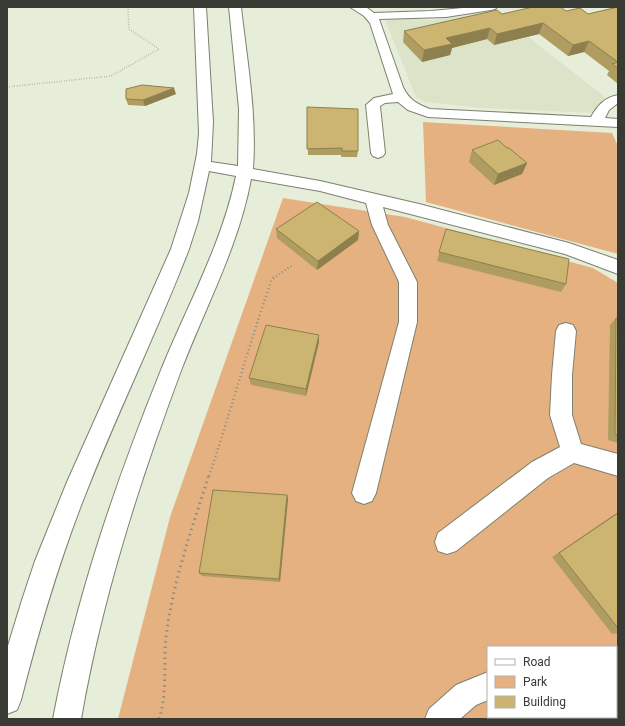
<svg xmlns="http://www.w3.org/2000/svg" width="625" height="726" font-family="Roboto,sans-serif">
	<style>
		.built { fill: #dbe4c9 }
		.green { fill: #e6b181; fill-rule: evenodd }
		.lines { fill: none; stroke-linecap: round; stroke-linejoin: round }
		.minor-casing { stroke: #7c816f; stroke-width: 2 }
		.path-far3 { stroke: #898e80; stroke-width: 1.5; stroke-dasharray: 0.5 2; stroke-linecap: butt }
		.path-far2 { stroke: #898e80; stroke-width: 2; stroke-dasharray: 1 2.5; stroke-linecap: butt }
		.path-far1 { stroke: #898e80; stroke-width: 2.5; stroke-dasharray: 1 3; stroke-linecap: butt }
		.path { stroke: #898e80; stroke-width: 3; stroke-dasharray: 1.5 4; stroke-linecap: butt }
		.minor { fill: #fff; fill-rule: evenodd }
		.wall { fill: #af9c61 }
		.shaded-wall { fill: #8e7f4f }
		.building { fill: #cbb571; stroke: #8e7f4f }
	</style>
	<rect width="100%" height="100%" fill="#e6edd9"/>
	<!-- built -->
	<polygon class="built" points="496,12 605,97 593,113 482,108 426,102 416,97 386,22 391,18 433,20"/>
	<!-- green -->
	<g class="green">
		<polygon points="423,122 612,133 618,146 618,254 426,202"/>
		<path d="M 283,198 L 405,217 L 593,268 L 618,283 L 618,719 L 118,719 L 170,517 ZM 488,647 L 616,647 L 616,717 L 488,717 Z"/>
	</g>
	<g class="lines">
		<!-- minor casing -->
		<g class="minor-casing">
			<g id="minor">
				<path d="M 194,7 L 206,7 L 213,122 L 211,162 L 238,166 L 239,109 L 229,7 L 241,7 C 247,61 257,114 253,169 L 320,181 L 419,204 L 569,243 L 618,260 L 618,274 L 565,254 L 383,207 L 388,225 L 417,282 L 417,322 L 376,493 L 372,501 L 364,504 L 356,501 L 352,493 L 399,322 L 399,282 L 372,225 L 366,203 L 320,191 L 251,179 C 239,245 206,306 182,368 C 139,483 102,598 81,719 L 53,719 C 76,598 115,484 161,370 C 187,306 222,244 236,176 L 209,171 L 198,221 L 189,249 C 156,335 115,417 82,503 C 57,568 38,633 21,700 L 17,710 L 7,714 L 7,649 L 22,600 L 35,561 L 67,482 L 171,249 L 189,193 L 197,154 L 199,133 Z"/>
				<path d="M 350,7 L 366,7 L 374,13 L 431,11 L 473,7 L 497,7 L 495,9 L 491,10 L 446,17 L 379,19 L 403,87 C 409,100 417,104 430,109 L 591,117 C 598,105 604,98 618,95 L 618,103 L 609,110 L 605,118 L 618,119 L 618,127 L 428,117 L 408,110 L 398,102 L 385,103 L 380,106 L 385,153 L 383,156 L 378,158 L 373,156 L 371,153 L 366,105 L 374,98 L 393,94 L 370,23 L 364,16 Z"/>
				<polygon points="566,323 573,325 576,331 572,375 572,415 581,444 618,454 618,476 574,463 548,478 456,551 447,554 438,551 435,542 438,533 532,462 560,447 550,415 552,375 556,331 559,325"/>
				<rect x="616" y="650" width="2" height="28"/>
				<polygon points="488,672 488,700 476,705 460,719 425,719 429,709 456,685"/>
			</g>
		</g>
		<!-- path-far3 -->
		<polyline class="path-far3" points="7,87 111,76 159,49 129,29 128,7"/>
		<!-- path-far2 -->
		<polyline class="path-far2" points="273,278 293,265"/>
		<!-- path-far1 -->
		<path class="path-far1" d="M 209,476 C 231,411 249,344 272,279 L 275,277"/>
		<!-- path -->
		<path class="path" d="M 159,719 C 168,693 163,664 166,637 C 173,581 192,528 209,475"/>
		<!-- minor -->
		<use href="#minor" class="minor"/>
	</g>
	<!-- wall -->
	<g class="wall">
		<polygon points="612,7 618,7 618,84 607,75 609,71 584,52 568,56 539,34 494,45 487,39 452,48 450,55 422,62 403,42 404,31 502,14 566,11 588,14 613,8"/>
		<polygon points="176,94 145,106 128,105 126,99"/>
		<polygon points="307,107 358,151 357,157 341,157 341,155 308,155"/>
		<polygon points="507,148 527,163 522,174 494,185 469,162 472,150"/>
		<polygon points="276,229 359,231 358,240 317,270 277,238"/>
		<polygon points="446,229 566,284 561,292 437,261"/>
		<polygon points="616,318 618,318 618,443 608,440 610,325"/>
		<polygon points="319,342 306,396 251,385 249,378"/>
		<polygon points="287,495 288,499 280,582 202,576 199,573"/>
		<polygon points="618,513 618,633 612,634 552,557 612,516"/>
		<polygon points="563,717 588,717 589,719 561,719"/>
	</g>
	<!-- shaded-wall -->
	<g class="shaded-wall">
		<polygon points="543,23 539,34 494,45 497,34"/>
		<polygon points="490,28 487,39 452,48 450,55 422,62 424,50 446,38"/>
		<polygon points="589,41 584,52 568,56 573,45"/>
		<polygon points="174,88 176,94 145,106 143,100"/>
		<polygon points="527,163 522,174 494,185 498,174"/>
		<polygon points="359,231 358,240 317,270 318,261"/>
		<polygon points="319,335 319,342 306,396 306,389"/>
		<polygon points="287,495 288,499 280,582 279,579"/>
	</g>
	<!-- building -->
	<g class="building">
		<polygon points="533,7 561,7 566,11 580,8 588,14 618,7 618,62 589,41 573,45 543,23 497,34 490,28 446,38 452,44 424,50 404,31 497,10 502,14"/>
		<polygon points="618,62 618,68 612,64"/>
		<polygon points="142,85 174,88 143,100 126,99 126,89"/>
		<polygon points="307,107 358,109 358,151 342,151 342,148 307,149"/>
		<polygon points="498,140 507,148 509,148 527,163 498,174 472,150"/>
		<polygon points="317,202 359,231 318,261 276,229"/>
		<polygon points="446,229 569,259 566,284 439,252"/>
		<polygon points="616,318 618,318 618,435 615,434"/>
		<polygon points="266,325 319,335 306,389 249,378"/>
		<polygon points="213,490 287,495 279,579 199,573"/>
		<polygon points="618,513 618,628 559,553"/>
		<polygon points="573,717 588,717 589,719 570,719"/>
	</g>
	<!-- border -->
	<rect width="625" height="726" fill="none" stroke="#383b33" stroke-width="16"/>
	<!-- legend -->
	<rect x="487" y="646" width="130" height="72" fill="#ffffff" stroke="#afb1ad"/>
	<rect x="495" y="659" width="20" height="6" fill="#ffffff" stroke="#afb1ad"/>
	<text x="523" y="666" font-size="12" fill="#383b33">Road</text>
	<rect x="495" y="676" width="20" height="12" fill="#e6b181" stroke="#afb1ad"/>
	<text x="523" y="686" font-size="12" fill="#383b33">Park</text>
	<rect x="495" y="696" width="20" height="12" fill="#cbb571" stroke="#afb1ad"/>
	<text x="523" y="706" font-size="12" fill="#383b33">Building</text>
</svg>
